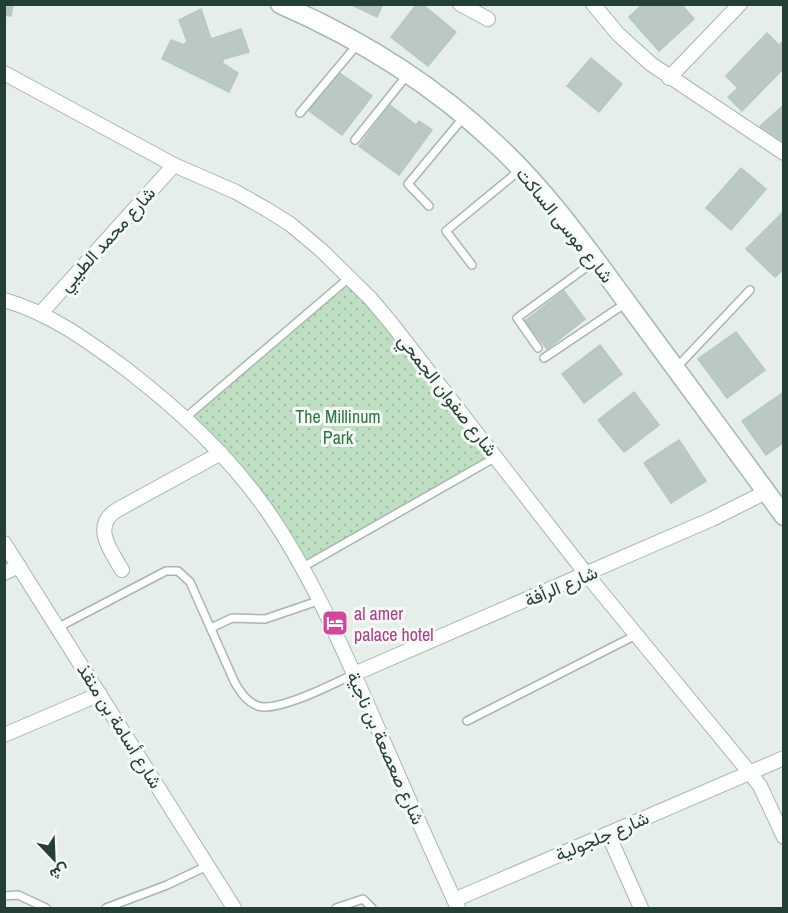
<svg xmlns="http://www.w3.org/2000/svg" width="788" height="913" font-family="'Archivo Narrow',Vazirmatn,sans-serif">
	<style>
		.grass { fill: url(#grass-dots) }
		.building { fill: #bac9c1; stroke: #b7c8bf; stroke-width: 1.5 }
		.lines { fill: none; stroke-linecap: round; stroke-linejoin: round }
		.lane-casing { stroke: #a7b6af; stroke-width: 10 }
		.street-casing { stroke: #a7b6af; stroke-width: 16 }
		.secondary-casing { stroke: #a3baaf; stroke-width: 21 }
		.lane { stroke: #fff; stroke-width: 7 }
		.street { stroke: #fff; stroke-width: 14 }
		.secondary { stroke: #fff; stroke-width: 18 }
		.labels { text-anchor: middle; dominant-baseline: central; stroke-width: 6; stroke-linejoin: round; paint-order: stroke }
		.street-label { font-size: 18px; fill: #244035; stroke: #f6faf7 }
		.park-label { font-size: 18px; fill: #2e7740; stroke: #f6faf7 }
		.hotel-label { font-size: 18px; fill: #b23c85; stroke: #f6faf7; text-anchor: start }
	</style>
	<defs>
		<pattern id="grass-dots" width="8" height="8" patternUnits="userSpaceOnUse" patternTransform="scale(1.5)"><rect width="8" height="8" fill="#bedfc2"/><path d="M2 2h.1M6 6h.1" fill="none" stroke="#a3c0a7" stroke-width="1.8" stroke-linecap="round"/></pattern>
	</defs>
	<rect width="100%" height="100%" fill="#e5eee9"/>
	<!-- grass -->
	<polygon class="grass" points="350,277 496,457 303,567 289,544 185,418"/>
	<!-- building -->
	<g class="building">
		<polygon points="4,4 13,4 11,16 4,15"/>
		<polygon points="350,4 383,4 377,17"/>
		<polygon points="417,4 422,4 456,32 428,66 391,37"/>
		<polygon points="643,4 681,4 694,19 659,51 629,17"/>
		<polygon points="201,9 211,39 241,29 249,52 224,59 222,63 238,73 229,92 162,59 171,40 184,45 187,41 179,20"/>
		<polygon points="767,33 779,45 784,40 784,68 742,111 728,97 738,88 726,76"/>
		<polygon points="591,58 622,84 599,112 567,86"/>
		<polygon points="337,71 372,96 342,135 308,110"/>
		<polygon points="390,105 416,125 419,121 432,130 399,175 359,146"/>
		<polygon points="784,105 784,147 781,148 760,126"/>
		<polygon points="741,168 766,189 731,230 706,208"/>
		<polygon points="784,211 784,269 775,277 746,249"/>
		<polygon points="564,291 585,319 547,349 525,321"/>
		<polygon points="736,332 765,370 727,398 698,359"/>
		<polygon points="600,345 622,374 584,403 562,374"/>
		<polygon points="634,392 659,425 624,452 598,420"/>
		<polygon points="784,392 784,442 766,455 742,421"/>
		<polygon points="679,440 706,481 671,503 644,463"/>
	</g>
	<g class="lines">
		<!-- lane casing -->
		<g class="lane-casing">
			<g id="lane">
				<polyline points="300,113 357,45"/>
				<polyline points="355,140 408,74"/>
				<polyline points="429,206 408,184 463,118"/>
				<polyline points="472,265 446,231 520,170"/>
				<polyline points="538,348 517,318 595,261"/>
				<polyline points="544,358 626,303"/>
				<polyline points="677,367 750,290"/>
				<polyline points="185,418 350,277"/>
				<polyline points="303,567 496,457"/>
				<path d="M 57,628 L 166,571 L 178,571 L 190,582 L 235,683 C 241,693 247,702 258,706 C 277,713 335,683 354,674"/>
				<polyline points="211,628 232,618 265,619 318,601"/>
				<polyline points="467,721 636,635"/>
				<polyline points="4,896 18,895 46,908"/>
				<polyline points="106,908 167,885 207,866"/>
				<polyline points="336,908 363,899 372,908"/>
			</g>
		</g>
		<!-- street casing -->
		<g class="street-casing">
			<g id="street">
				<polyline points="460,4 488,19"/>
				<polyline points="593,4 618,34 651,64 784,153"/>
				<polyline points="4,73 174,165 236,192 266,209 290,224 321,250 370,298 391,323 587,575 750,773 760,786 784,837"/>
				<polyline points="669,78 740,4"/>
				<path d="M 4,300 C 50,313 88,341 126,369 C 179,410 227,454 266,509 C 313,576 346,656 379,731 C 404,790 431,849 458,908"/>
				<polyline points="41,313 174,165"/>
				<polyline points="4,543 234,908"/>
				<path d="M 122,570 C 111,551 91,526 117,510 L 221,453"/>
				<polyline points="4,573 19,566"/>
				<polyline points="354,674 712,519 766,492"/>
				<polyline points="4,735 100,694"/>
				<polyline points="608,834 641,908"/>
				<polyline points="454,900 784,758"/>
			</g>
		</g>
		<!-- secondary casing -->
		<g class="secondary-casing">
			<path id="secondary" d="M 280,4 C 358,38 434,85 496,144 C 548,192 589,251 631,308 C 682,378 733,447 784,516"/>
		</g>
		<!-- lane -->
		<use href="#lane" class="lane"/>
		<!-- street -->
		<use href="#street" class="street"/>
		<!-- secondary -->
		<use href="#secondary" class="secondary"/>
	</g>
	<!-- icons -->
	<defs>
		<g id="hotel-square" transform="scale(1.35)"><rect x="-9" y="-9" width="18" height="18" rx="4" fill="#d1479c" stroke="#f6faf7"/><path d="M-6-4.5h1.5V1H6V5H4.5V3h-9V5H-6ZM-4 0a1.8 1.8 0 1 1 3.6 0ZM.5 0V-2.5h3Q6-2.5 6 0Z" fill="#fff"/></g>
	</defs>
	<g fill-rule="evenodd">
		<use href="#hotel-square" x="335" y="623"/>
	</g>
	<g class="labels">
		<!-- street labels -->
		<g class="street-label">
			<text transform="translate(565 225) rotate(51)">شارع موسى الساكت</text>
			<text transform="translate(107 239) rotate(-48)">شارع محمد الطيبي</text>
			<text transform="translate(448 395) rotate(52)">شارع صفوان الجمحي</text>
			<text transform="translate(561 586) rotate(-23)">شارع الرأفة</text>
			<text transform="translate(120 726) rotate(58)">شارع أسامة بن منقذ</text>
			<text transform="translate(386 748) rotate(66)">شارع صعصعة بن ناجية</text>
			<text transform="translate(602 836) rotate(-23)">شارع جلجولية</text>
		</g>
		<!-- park labels -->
		<g class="park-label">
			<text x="338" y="416">The Millinum<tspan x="338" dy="21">Park</tspan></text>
		</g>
		<!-- hotel labels -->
		<g class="hotel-label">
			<text x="354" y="613">al amer<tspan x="354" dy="21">palace hotel</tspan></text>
		</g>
	</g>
	<!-- border -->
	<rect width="788" height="913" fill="none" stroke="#244035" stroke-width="12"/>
	<!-- north arrow -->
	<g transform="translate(54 859) rotate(157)" stroke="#f6faf7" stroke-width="4.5" paint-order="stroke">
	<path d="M0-4.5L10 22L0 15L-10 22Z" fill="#244035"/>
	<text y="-9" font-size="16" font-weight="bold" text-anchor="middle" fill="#244035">ش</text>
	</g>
</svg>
